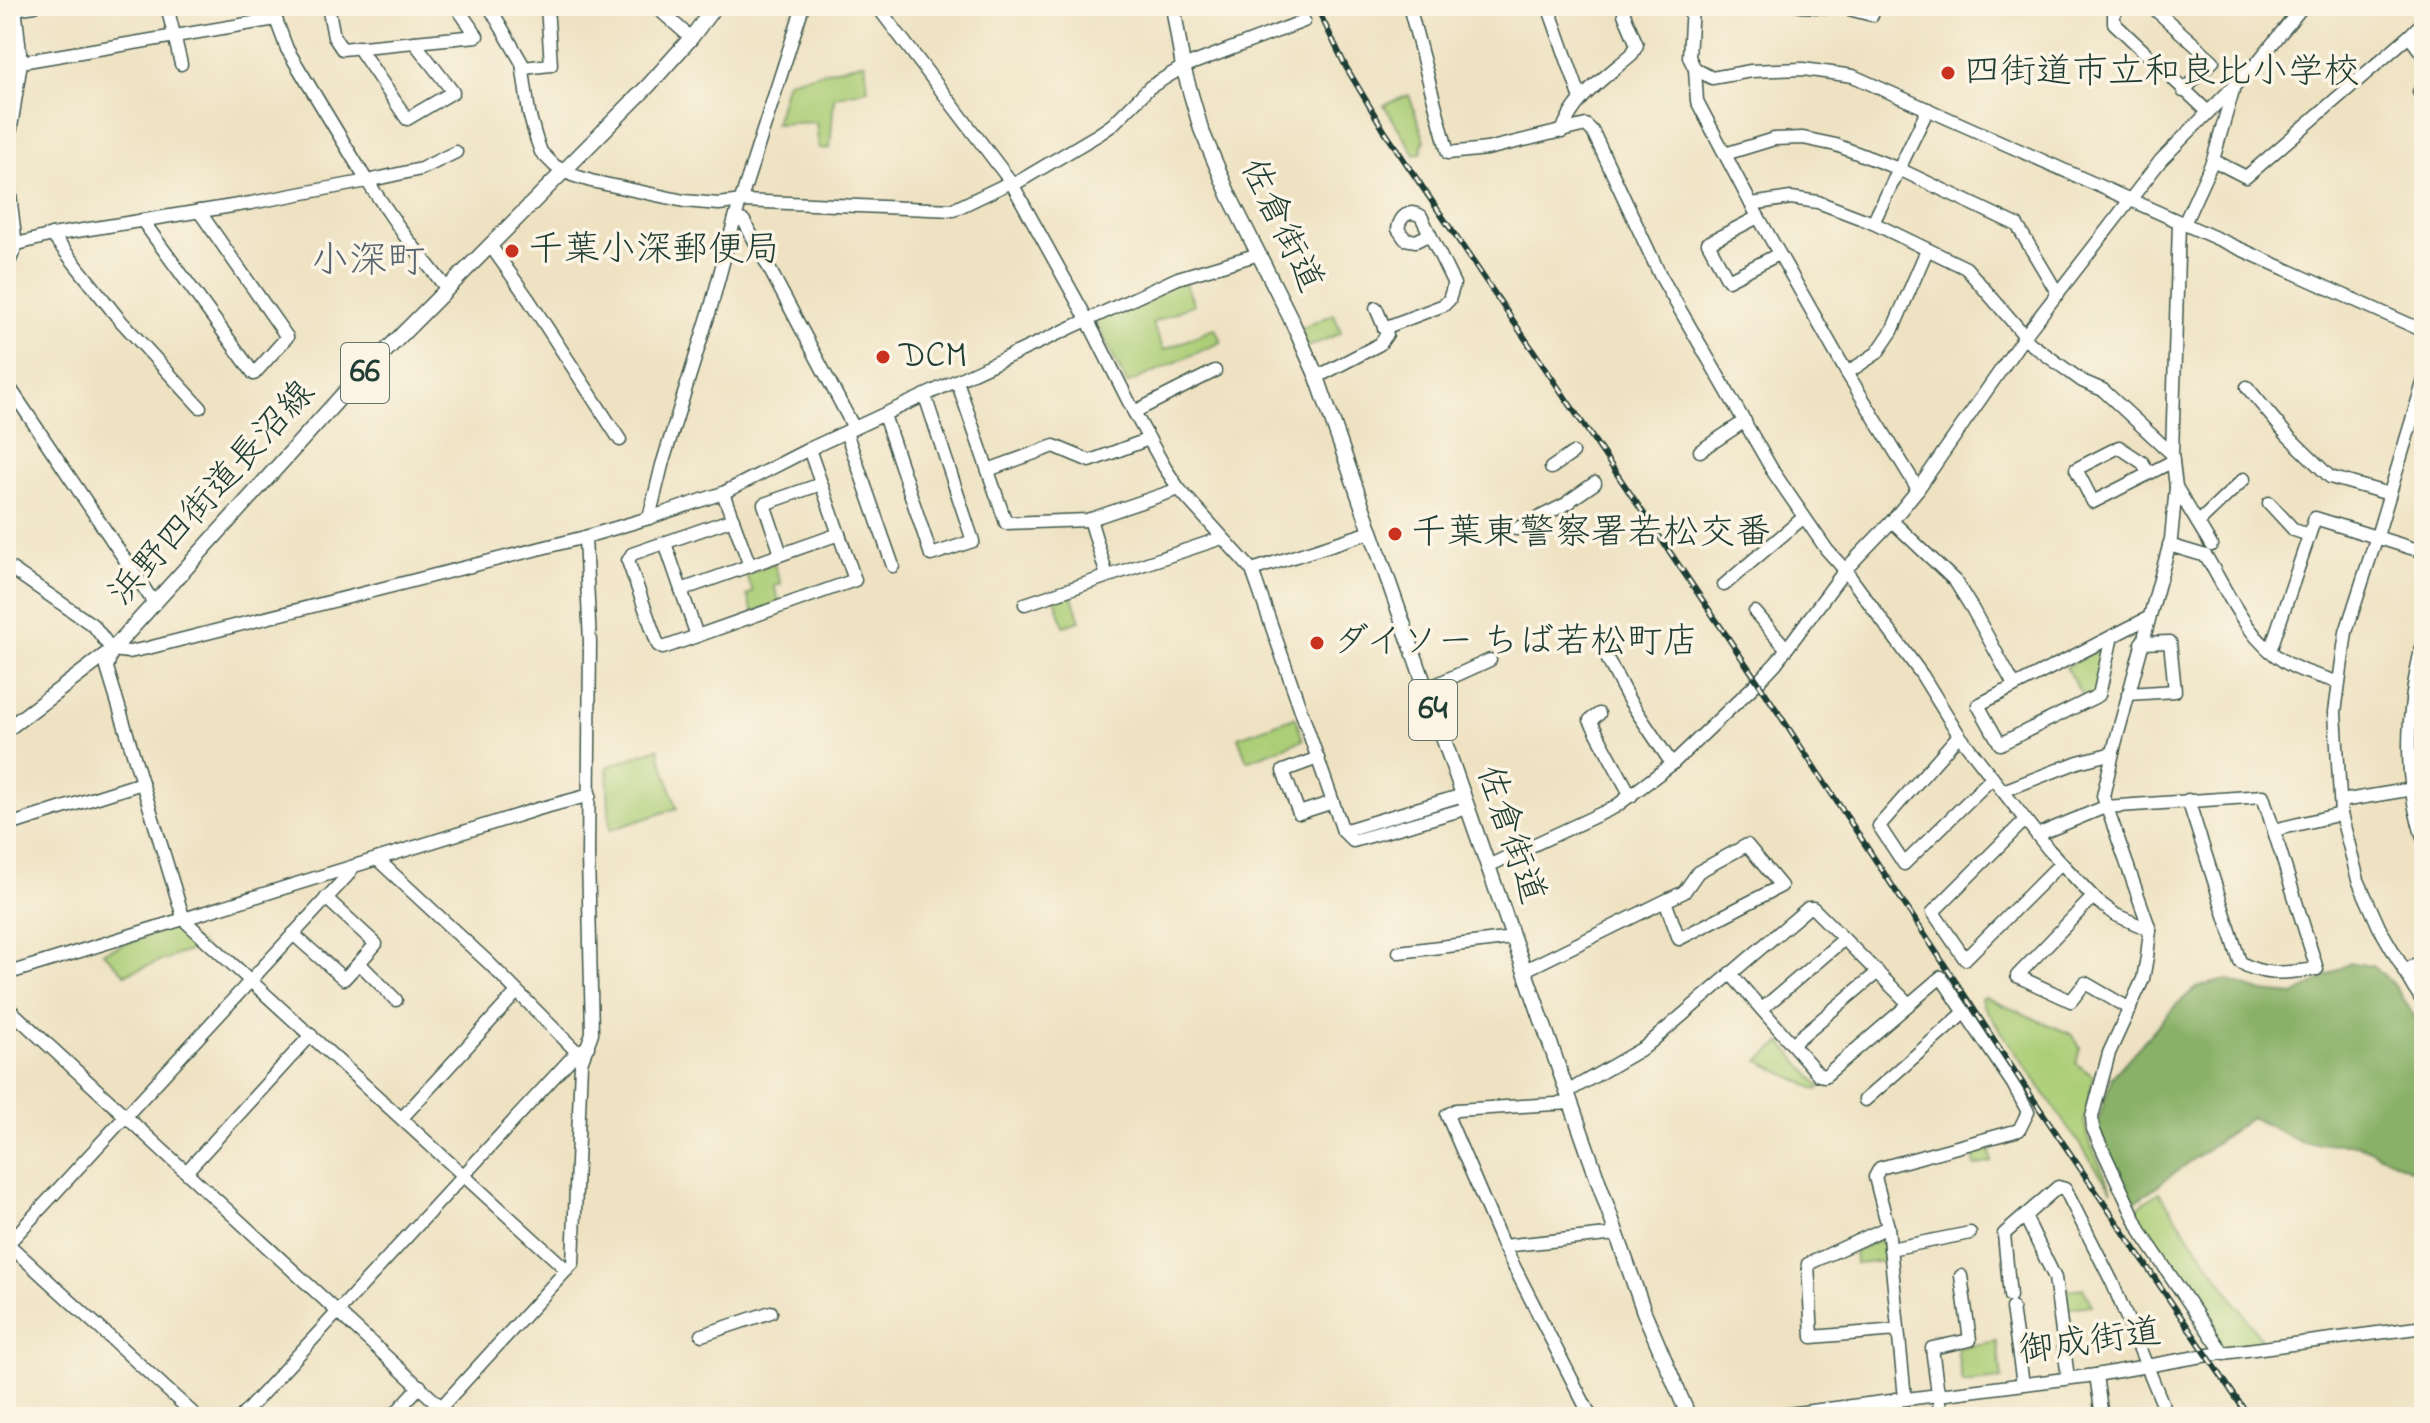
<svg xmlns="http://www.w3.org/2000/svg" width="2430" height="1423" font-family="'Indie Flower','Klee One',sans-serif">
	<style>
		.green { fill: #acce77; stroke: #668656; stroke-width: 2 }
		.forest { fill: #89b168; stroke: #54774e; stroke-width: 2 }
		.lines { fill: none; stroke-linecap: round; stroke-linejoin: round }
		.minor-casing { stroke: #3e5649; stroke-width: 15 }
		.major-casing { stroke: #3e5649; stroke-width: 17 }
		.minor { stroke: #fff; stroke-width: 12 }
		.major { stroke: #fff; stroke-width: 14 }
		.rail-casing { stroke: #1f3d34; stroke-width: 6 }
		.rail { stroke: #fcf5e5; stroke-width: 3; stroke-dasharray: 9; stroke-linecap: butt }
		.poi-dot { fill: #c8321e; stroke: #fcf5e5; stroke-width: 3 }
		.labels { text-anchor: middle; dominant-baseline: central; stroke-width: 7; stroke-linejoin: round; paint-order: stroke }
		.shield { fill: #fcf5e5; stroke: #617469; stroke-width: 2 }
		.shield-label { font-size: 34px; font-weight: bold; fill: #1f3d34 }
		.poi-label { font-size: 36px; fill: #1f3d34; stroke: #fcf5e5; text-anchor: start }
		.street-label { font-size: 36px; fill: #1f3d34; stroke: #fcf5e5 }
		.neighbourhood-label { font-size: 38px; fill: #586570; stroke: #fcf5e5 }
	</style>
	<rect width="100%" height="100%" fill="#fcf5e5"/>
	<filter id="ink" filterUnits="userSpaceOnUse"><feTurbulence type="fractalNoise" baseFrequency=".0125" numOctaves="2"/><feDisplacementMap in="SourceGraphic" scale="16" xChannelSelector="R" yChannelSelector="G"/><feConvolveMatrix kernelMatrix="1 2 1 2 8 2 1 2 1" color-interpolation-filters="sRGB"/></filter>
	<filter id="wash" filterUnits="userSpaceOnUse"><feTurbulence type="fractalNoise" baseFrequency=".006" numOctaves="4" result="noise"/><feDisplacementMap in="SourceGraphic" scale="32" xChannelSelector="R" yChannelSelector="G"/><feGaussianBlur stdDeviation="1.8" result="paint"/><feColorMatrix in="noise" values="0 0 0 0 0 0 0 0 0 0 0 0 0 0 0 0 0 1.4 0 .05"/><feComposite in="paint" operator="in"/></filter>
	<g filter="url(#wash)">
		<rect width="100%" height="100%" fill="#eee2c2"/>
		<!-- green -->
		<g class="green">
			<polygon points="865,62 868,89 834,97 830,148 819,149 816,122 775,124 787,81"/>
			<polygon points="1409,95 1425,141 1422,144 1422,152 1415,155 1384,105"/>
			<polygon points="1184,280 1194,304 1152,323 1164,350 1215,328 1221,342 1127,384 1095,320"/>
			<polygon points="1334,314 1341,333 1308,347 1300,329"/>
			<polygon points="774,564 781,584 774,586 780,603 753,613 747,595 753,592 746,574"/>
			<polygon points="1071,593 1080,621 1064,626 1055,598"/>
			<polygon points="2102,648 2106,655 2097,691 2085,701 2066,667"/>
			<polygon points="2418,712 2424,714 2424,814 2416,748"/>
			<polygon points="1295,717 1303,740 1247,761 1238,737"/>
			<polygon points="658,748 677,808 610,830 607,767"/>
			<polygon points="173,927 180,929 202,946 125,974 103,952"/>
			<polygon points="1984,997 2073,1035 2080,1048 2076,1063 2094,1077 2084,1120 2088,1139 2112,1191 1983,1005 1981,999"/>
			<polygon points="1781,1042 1821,1087 1817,1090 1759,1061"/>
			<polygon points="1989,1145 1992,1162 1975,1166 1974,1159 1982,1147"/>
			<polygon points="2159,1192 2264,1343 2224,1350 2145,1235 2134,1210"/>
			<polygon points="1879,1240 1884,1244 1885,1261 1855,1264 1854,1252"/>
			<polygon points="2083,1288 2092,1305 2061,1309 2059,1291"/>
			<polygon points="1997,1341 2002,1379 1962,1383 1957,1348"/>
		</g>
		<!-- forest -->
		<polygon class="forest" points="2350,963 2373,966 2395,986 2424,1032 2424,1176 2357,1144 2302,1143 2251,1117 2132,1204 2096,1128 2112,1077 2175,1006 2197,987 2227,980 2263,992 2294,995"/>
	</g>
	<g filter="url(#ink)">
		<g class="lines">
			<!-- minor casing -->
			<g class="minor-casing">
				<g id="minor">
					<polyline points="167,6 181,64"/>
					<polyline points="271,6 287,49 367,181 405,236 447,289"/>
					<polyline points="328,6 334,37 342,49 477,36 456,6"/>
					<polyline points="489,6 522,63 529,113 536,138 541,152 555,166 572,175 591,181 684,201 719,204 742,201 953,210 1011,182"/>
					<polyline points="655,6 691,38"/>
					<polyline points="877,6 1011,182 1088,321 1134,412 1165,468 1179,489 1252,570 1343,831 1353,841 1468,808"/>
					<polyline points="1409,6 1448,153 1487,149 1586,125 1593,132 1660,275 1774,473 1827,550 1845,570 1922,675 1959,735 2049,850 2096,900 2116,915 2150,930"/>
					<polyline points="1548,6 1581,99"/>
					<polyline points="1692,6 1689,57 1695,69 1712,78 1751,71 1803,69 1853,76 2424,331"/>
					<polyline points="1800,6 1845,8 1872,15 1876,6"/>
					<polyline points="2114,6 2114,23 2208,112"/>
					<polyline points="2151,6 2213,61 2183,91"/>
					<polyline points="2423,6 2424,8"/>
					<polyline points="6,10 35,6"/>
					<polyline points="2424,21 2409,36 2424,56"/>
					<polyline points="358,47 407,119 453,92 414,42"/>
					<polyline points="21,62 276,19"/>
					<polyline points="523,68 551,65 547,6"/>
					<polyline points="1695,69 1697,101 1751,204 1847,373 1918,489"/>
					<polyline points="2419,92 2424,90"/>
					<path d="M 1562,132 C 1572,99 1606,77 1632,54 L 1637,45 L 1624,14 L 1624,6"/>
					<polyline points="1725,154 1774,139 1803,138 1836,145 1899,169 2017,225 2058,294"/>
					<polyline points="2213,160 2233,90"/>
					<polyline points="1013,185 1099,134 1112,125 1150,87 1183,67 1304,21"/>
					<polyline points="1751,204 1791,198 1818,202 1873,223 1966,268 2025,336"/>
					<polyline points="1758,217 1708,243 1728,280 1779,254"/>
					<polyline points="735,218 744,221 854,428"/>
					<polyline points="142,220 254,374 287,337 199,211"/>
					<polyline points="1873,223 1928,109"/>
					<polyline points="2179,223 2172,454 2176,487 2171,539 2115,744 2103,796 2150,930 2147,957 2143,979 2109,1053 2092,1117 2093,1129 2142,1234 2224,1354"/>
					<polyline points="2184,224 2213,160 2246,177 2409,36"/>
					<polyline points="52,235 119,319 200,407"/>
					<polyline points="490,245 529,300 620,440"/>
					<polyline points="6,247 52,235 251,203 367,181 421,169 456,152"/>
					<polyline points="6,269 16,246 6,160 21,62 15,6"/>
					<path d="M 1384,328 L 1444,305 L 1449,300 L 1454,284 L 1421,216 C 1409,209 1400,216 1398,229 L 1405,239 L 1416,241 L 1430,234"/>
					<polyline points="2023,338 2082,381 2103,390 2172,454"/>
					<polyline points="1847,373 1877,353 1892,331 1927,250"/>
					<polyline points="1317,377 1380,344 1387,334 1376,308"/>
					<polyline points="2424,380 2377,536 2346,632 2335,712 2341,814 2358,880 2379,927 2424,1004"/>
					<polyline points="957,381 1006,523 1088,520 1179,489"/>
					<polyline points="6,382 154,603"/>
					<polyline points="2247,387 2287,435 2330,477 2389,494"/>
					<polyline points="1134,412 1215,371"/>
					<polyline points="884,415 931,555 973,541 925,396"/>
					<polyline points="846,432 893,566"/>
					<polyline points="1700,451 1745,421"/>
					<polyline points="1551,468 1573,453"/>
					<polyline points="988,470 1054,446 1090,461 1149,439"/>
					<polyline points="2148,474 2093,502 2076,469 2119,447 2143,463 2148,474 2173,461"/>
					<polyline points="2176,487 2211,545"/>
					<polyline points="723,493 750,566"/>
					<polyline points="1569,501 1595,483"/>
					<polyline points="2269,503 2294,530 2309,535"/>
					<polyline points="649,518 662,465 711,307 735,218 803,6"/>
					<polyline points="733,519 632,554 628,561 658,645 663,648 855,580 809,449"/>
					<polyline points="1090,519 1107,576"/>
					<polyline points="1892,521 1955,581 1973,610 2014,685"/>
					<polyline points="2198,523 2244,479"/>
					<polyline points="1516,529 1570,502"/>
					<polyline points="665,543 697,636"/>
					<path d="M 2169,545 L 2206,556 C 2228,593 2247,639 2285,662 C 2301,672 2321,677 2338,682"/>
					<polyline points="781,554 764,504 821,484"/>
					<polyline points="6,565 94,626 112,650 129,652 148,648 585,537 649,518 723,493 809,449 1178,278 1259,254"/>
					<polyline points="1252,570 1371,532"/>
					<polyline points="1724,585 1804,517"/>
					<polyline points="681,590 839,534"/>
					<polyline points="1025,604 1222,538"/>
					<polyline points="1755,612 1786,648"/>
					<polyline points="2112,636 2099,695 2000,744 1978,705 2148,618"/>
					<path d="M 2424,637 C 2408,701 2401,776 2424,840"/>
					<polyline points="112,650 107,668 184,920 567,1270"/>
					<polyline points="2270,651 2315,518 2424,552"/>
					<polyline points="1608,660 1629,700 1672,764"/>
					<polyline points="1426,689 1490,660"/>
					<polyline points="2128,694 2175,691 2170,642 2141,643"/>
					<polyline points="1599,714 1590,720 1631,796"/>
					<polyline points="1959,735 1879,826 1904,864 1992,778"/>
					<polyline points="1318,758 1283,771 1299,813 1333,802"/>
					<polyline points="2003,791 2078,762 2113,753"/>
					<polyline points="2341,801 2413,789"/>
					<polyline points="2025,820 1933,912 1965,959 2061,863"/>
					<polyline points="6,826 142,783"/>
					<polyline points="2274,830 2341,814"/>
					<polyline points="1343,831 1463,795"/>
					<path d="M 2037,835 L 2105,807 L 2263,796 L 2317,969 C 2290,972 2264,978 2240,962 L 2188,800"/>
					<polyline points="377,859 489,963 577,1052"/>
					<polyline points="1488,866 1615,807 1672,764 1758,682 1776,663 1845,570 1892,521 1918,489 2023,338 2161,160 2256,64 2303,6"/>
					<polyline points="2093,897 2017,976 2071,1001 2085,983 2130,1009"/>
					<polyline points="326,898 376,944 359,963 396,1000"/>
					<polyline points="293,934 344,979 359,963"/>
					<polyline points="1399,952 1513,938"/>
					<polyline points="1525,970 1665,901 1684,892 1698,872 1747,845 1781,886 1679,939 1665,901"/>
					<polyline points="2404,972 2424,959"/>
					<polyline points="1730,973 1819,1075 1825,1076 1941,977 2013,1084 2028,1112 2019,1130 1880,1168 1875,1177 1888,1227 1905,1398"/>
					<polyline points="6,974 538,809 590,795"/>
					<polyline points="6,1006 441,1407"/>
					<polyline points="1762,1009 1844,939"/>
					<polyline points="1792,1044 1878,972"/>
					<polyline points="1567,1092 1645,1047 1808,908 1813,908 1909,1004"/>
					<polyline points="1865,1100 1965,1012"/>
					<polyline points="1571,1103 1456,1110 1447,1115 1502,1243 1591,1417"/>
					<polyline points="402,1118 517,992"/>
					<polyline points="186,1172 311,1035"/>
					<polyline points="2025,1216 2055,1278 2068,1378"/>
					<polyline points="1888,1227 1808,1264 1812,1337 1897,1330"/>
					<polyline points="8,1244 197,1417"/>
					<polyline points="6,1246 347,876 352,868"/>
					<polyline points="1503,1246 1617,1234"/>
					<polyline points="1890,1249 1970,1233"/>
					<polyline points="2010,1296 2004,1234 2058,1187 2065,1189 2112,1282 2168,1417"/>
					<polyline points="2012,1308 2023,1384"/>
					<polyline points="702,1335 771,1312"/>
					<polyline points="2096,1375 2102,1417"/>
					<polyline points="1895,1399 1897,1417"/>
					<polyline points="241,1417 577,1052 588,1047"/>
					<polyline points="392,1417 420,1386"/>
					<polyline points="432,1417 573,1263 581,1063 592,1033 588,855 590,643 585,537"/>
					<polyline points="1764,1417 2096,1375 2208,1355 2424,1327"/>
					<polyline points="1941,1417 1932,1348 1970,1340 1961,1276"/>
				</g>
			</g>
			<!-- major casing -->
			<g class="major-casing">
				<g id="major">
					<polyline points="1173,6 1183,67 1201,129 1229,195 1290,317 1317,377 1644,1312 1689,1417"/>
					<polyline points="6,730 112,650 346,391 649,85 691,38 715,6"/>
				</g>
			</g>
			<!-- minor -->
			<use href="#minor" class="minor"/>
			<!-- major -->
			<use href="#major" class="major"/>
			<!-- rail casing -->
			<g class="rail-casing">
				<polyline id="rail" points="1316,6 1346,67 1385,132 1758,682 2027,1090 2249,1417"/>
			</g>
			<!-- rail -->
			<use href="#rail" class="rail"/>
		</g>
	</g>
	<!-- markers -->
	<g class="poi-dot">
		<circle cx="1948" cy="73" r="8"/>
		<circle cx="512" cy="251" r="8"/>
		<circle cx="883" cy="357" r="8"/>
		<circle cx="1395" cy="534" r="8"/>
		<circle cx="1317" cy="643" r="8"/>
	</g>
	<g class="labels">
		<!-- shield labels -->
		<g class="shield">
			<rect x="341" y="343" width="48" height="60" rx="6"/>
			<rect x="1409" y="680" width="48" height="60" rx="6"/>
		</g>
		<g class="shield-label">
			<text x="365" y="373">66</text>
			<text x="1433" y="710">64</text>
		</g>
		<!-- poi labels -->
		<g class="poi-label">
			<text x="1964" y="73">四街道市立和良比小学校</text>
			<text x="528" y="251">千葉小深郵便局</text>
			<text x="899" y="357">DCM</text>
			<text x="1411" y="534">千葉東警察署若松交番</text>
			<text x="1333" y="643">ダイソー ちば若松町店</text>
		</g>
		<!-- street labels -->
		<g class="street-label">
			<text transform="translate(1280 226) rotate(64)">佐倉街道</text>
			<text transform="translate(213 494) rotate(-48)">浜野四街道長沼線</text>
			<text transform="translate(1509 835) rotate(71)">佐倉街道</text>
			<text transform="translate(2090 1343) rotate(-8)">御成街道</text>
		</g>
		<!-- neighbourhood labels -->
		<g class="neighbourhood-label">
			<text x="368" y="263">小深町</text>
		</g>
	</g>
	<!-- margin -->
	<rect width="2430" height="1423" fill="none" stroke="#fcf5e5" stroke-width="32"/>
</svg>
